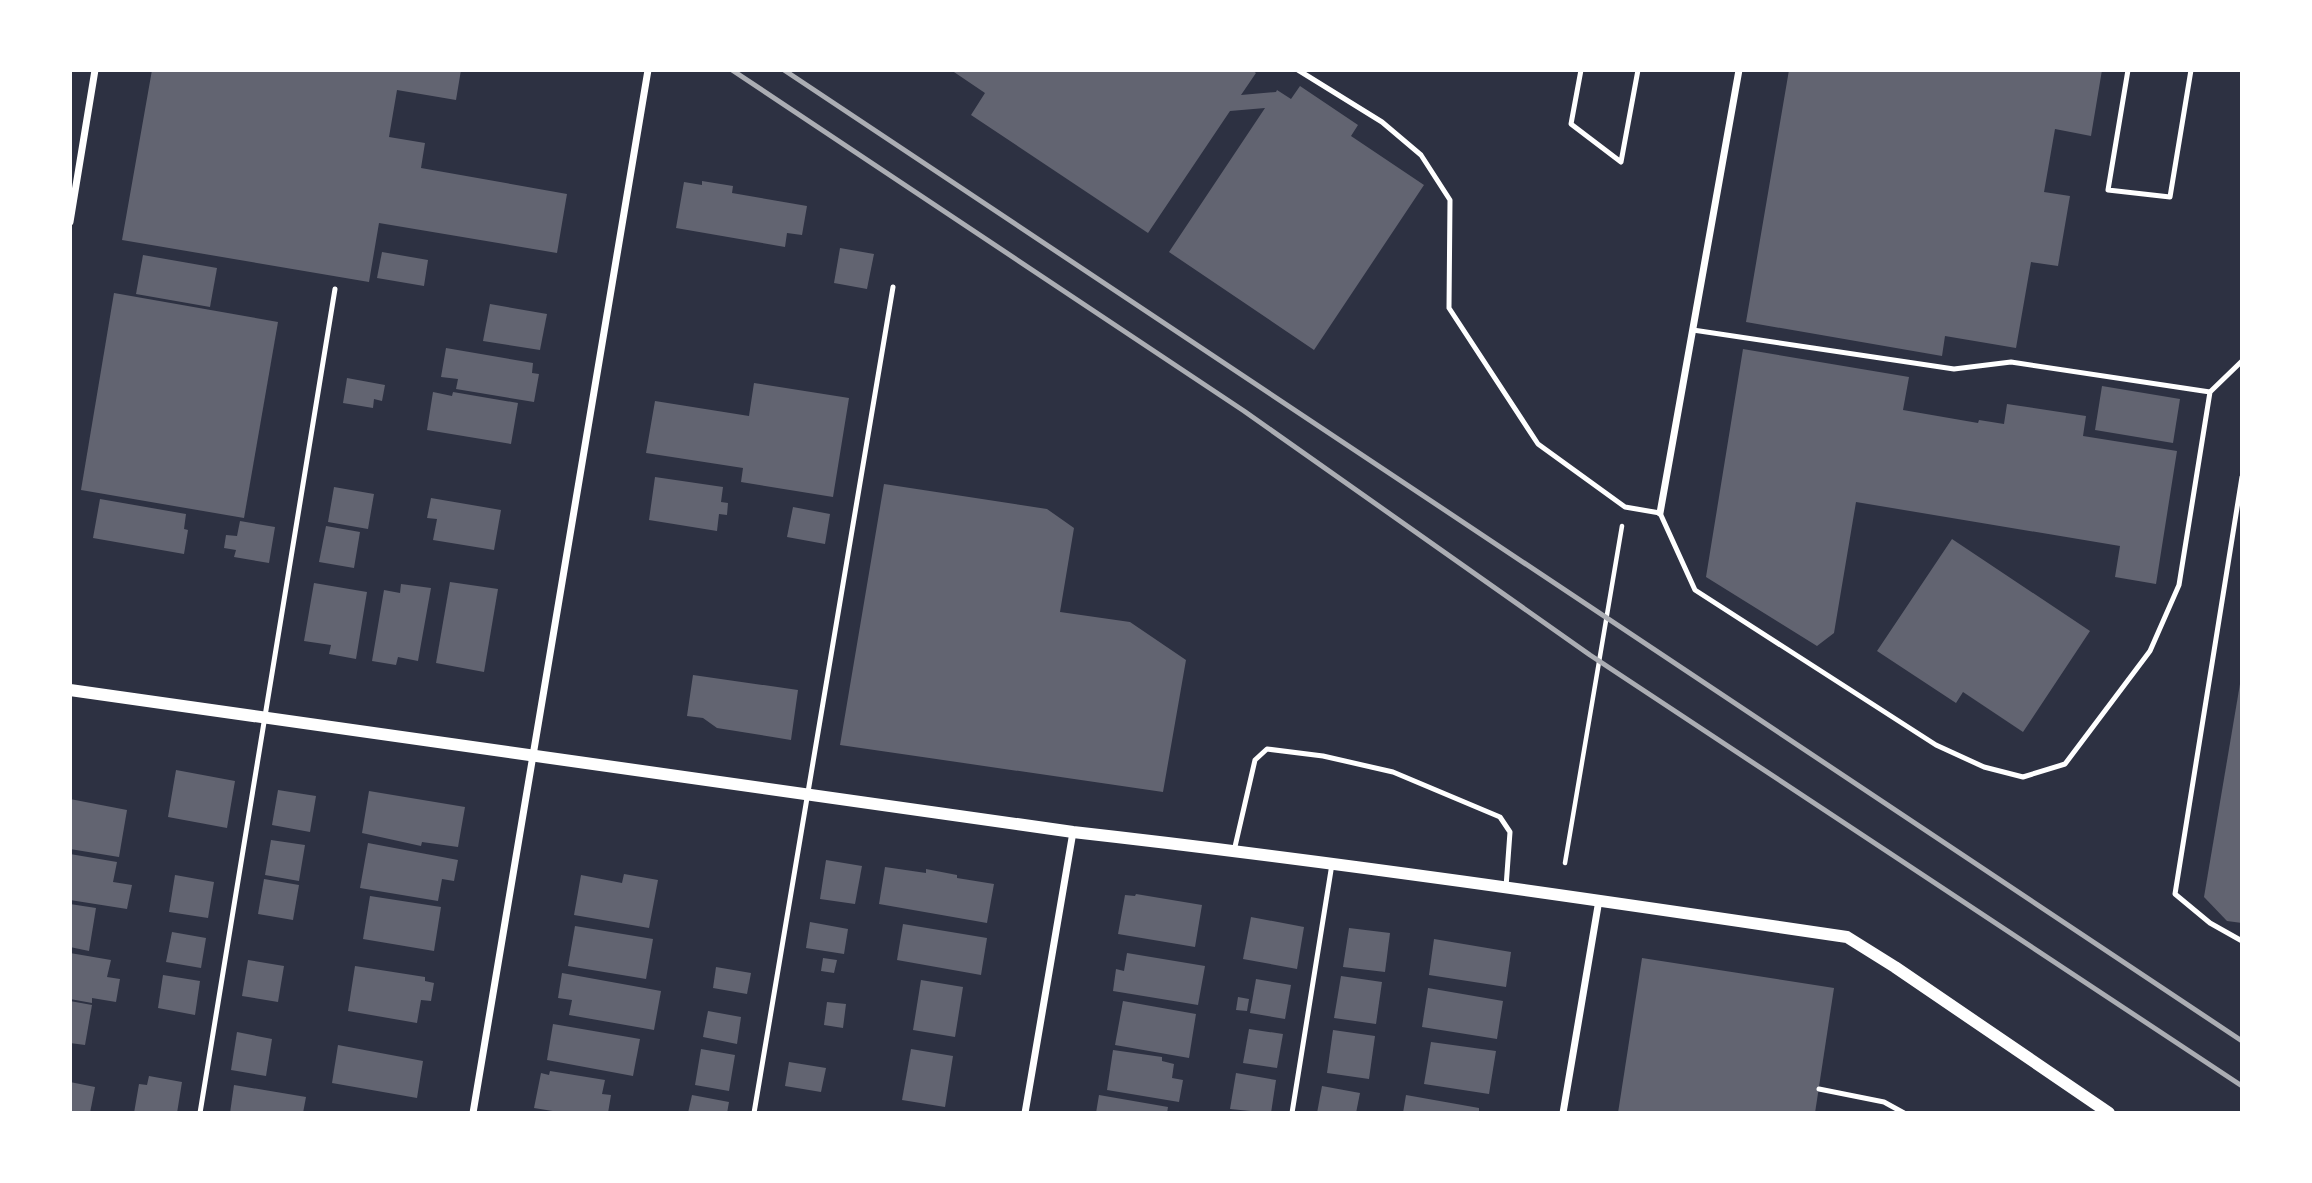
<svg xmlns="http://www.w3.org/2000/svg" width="2312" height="1183" font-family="Rubik,sans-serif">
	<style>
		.building { fill: #626471 }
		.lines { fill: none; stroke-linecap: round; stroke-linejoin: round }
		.path { stroke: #fff; stroke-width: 4.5 }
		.service { stroke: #fff; stroke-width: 5 }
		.minor { stroke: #fff; stroke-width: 7 }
		.tertiary { stroke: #fff; stroke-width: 12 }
		.rail { stroke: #abadb3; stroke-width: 5 }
	</style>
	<rect width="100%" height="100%" fill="#2d3142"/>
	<!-- building -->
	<g class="building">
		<polygon points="152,70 461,70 456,100 397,90 389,137 425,143 421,168 567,194 557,253 379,223 369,282 122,240"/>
		<polygon points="951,70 1252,70 1256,73 1241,95 1276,92 1277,90 1291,99 1300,86 1358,125 1351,136 1424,185 1314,350 1169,252 1265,108 1230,111 1148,233 971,115 985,93"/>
		<polygon points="1789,70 2102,70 2091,136 2055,129 2044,192 2070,196 2058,266 2031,262 2016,348 1945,336 1942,356 1746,322"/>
		<polygon points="702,181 733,186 732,193 807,206 802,235 787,233 785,247 676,228 684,182 702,185"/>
		<polygon points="840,248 874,254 867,289 834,283"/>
		<polygon points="382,252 428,260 424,286 377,278"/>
		<polygon points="143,255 217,268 210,307 136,294"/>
		<polygon points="114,293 278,322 244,518 81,490"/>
		<polygon points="490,304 547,314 540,350 483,341"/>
		<polygon points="446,348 533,363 532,373 539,374 534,402 456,389 458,379 441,377"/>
		<polygon points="1743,349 1909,377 1903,410 1978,423 1979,420 2004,424 2007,404 2086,416 2083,436 2177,451 2156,584 2115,577 2120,546 1856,502 1834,633 1817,646 1706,577"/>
		<polygon points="347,378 385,385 382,401 374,399 373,408 343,403"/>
		<polygon points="754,383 849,398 833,497 741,482 743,468 646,453 655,401 749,416"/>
		<polygon points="2102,386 2180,399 2173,443 2095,430"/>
		<polygon points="433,392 452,396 453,392 518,403 511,444 427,430"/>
		<polygon points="655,477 723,487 721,502 728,503 727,515 719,514 717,531 649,520"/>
		<polygon points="884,484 1047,509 1074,528 1060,612 1130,622 1186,660 1163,792 840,745"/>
		<polygon points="334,487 374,494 368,529 328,522"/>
		<polygon points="431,498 501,510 494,550 433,540 437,519 427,518"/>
		<polygon points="100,499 186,514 184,529 188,530 184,554 93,538"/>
		<polygon points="793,507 830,514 825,544 787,537"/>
		<polygon points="240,521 275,527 269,563 234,557 236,550 224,548 226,535 237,536"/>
		<polygon points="326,526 360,532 354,568 319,562"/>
		<polygon points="1952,539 2090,631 2023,732 1963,692 1956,703 1877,651"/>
		<polygon points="450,582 498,589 484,672 436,663"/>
		<polygon points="314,583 367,592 356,659 329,654 331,645 304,641"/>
		<polygon points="401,584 431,588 418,661 398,657 396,665 372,661 384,590 400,593"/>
		<polygon points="693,675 798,690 791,740 717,728 703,718 687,716"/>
		<polygon points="2241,678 2242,678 2242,923 2227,921 2204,897"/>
		<polygon points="176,770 235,781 227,828 168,817"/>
		<polygon points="278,790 316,796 310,832 272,825"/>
		<polygon points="369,791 465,807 458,847 422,842 421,846 362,833"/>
		<polygon points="70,799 127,810 119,857 70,849"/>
		<polygon points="271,840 305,845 299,881 265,875"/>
		<polygon points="368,843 458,860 454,881 442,879 438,901 360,888"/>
		<polygon points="70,854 117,862 113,882 132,885 127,909 70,900"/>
		<polygon points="826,860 862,866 855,904 820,899"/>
		<polygon points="885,867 926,873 926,869 957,875 957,878 994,884 987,923 879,904"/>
		<polygon points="624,874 658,880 649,928 574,915 581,875 622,883"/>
		<polygon points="175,875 214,882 208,918 169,912"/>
		<polygon points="264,879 299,885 293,920 258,914"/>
		<polygon points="1136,894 1202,905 1195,947 1118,934 1125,895 1135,896"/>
		<polygon points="370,896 441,907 434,951 363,939"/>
		<polygon points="70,904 96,908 89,951 70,947"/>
		<polygon points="1251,917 1304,927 1297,969 1243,959"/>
		<polygon points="810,922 848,929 844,954 806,948"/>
		<polygon points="903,924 987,938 981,975 897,960"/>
		<polygon points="575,926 653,939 646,979 568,966"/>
		<polygon points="1349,928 1390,933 1385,972 1343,967"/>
		<polygon points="172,932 206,938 201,968 166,962"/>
		<polygon points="1434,939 1511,952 1506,987 1429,975"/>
		<polygon points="70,953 111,960 107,977 120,979 116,1002 92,998 92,1003 70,999"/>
		<polygon points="1127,953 1205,966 1198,1005 1113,991 1116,969 1124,971"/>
		<polygon points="823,958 837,960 834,973 821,971"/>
		<polygon points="1642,958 1834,988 1815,1113 1618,1113"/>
		<polygon points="248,960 284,966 278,1002 242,996"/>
		<polygon points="355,966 425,977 425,981 434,983 431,1001 421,1000 417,1023 348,1011"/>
		<polygon points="716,967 751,973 747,994 713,988"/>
		<polygon points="562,973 661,991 654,1030 569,1015 572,1000 558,998"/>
		<polygon points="163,975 200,981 195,1015 158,1008"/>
		<polygon points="1341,976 1382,982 1376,1024 1334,1018"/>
		<polygon points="1256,979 1291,985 1285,1019 1250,1013"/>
		<polygon points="921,980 963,987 955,1037 913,1030"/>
		<polygon points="1428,988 1503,1001 1497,1039 1422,1027"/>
		<polygon points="1238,997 1249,999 1247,1011 1236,1010"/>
		<polygon points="70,1001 92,1005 85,1045 70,1043"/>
		<polygon points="1123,1001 1196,1014 1189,1058 1115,1045"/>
		<polygon points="827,1002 846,1004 843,1028 824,1025"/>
		<polygon points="708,1011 741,1017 737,1044 703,1037"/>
		<polygon points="553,1024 640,1039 633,1076 547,1060"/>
		<polygon points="1249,1029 1283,1034 1277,1068 1243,1063"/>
		<polygon points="1333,1030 1375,1036 1369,1079 1327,1073"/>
		<polygon points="237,1032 272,1039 266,1076 231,1070"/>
		<polygon points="1431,1042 1496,1051 1489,1094 1424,1084"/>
		<polygon points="338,1045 423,1061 417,1098 332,1083"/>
		<polygon points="701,1049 735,1055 729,1091 695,1085"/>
		<polygon points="911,1049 953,1056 945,1107 902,1100"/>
		<polygon points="1113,1050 1162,1057 1162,1061 1174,1064 1172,1078 1183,1080 1179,1102 1107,1090"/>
		<polygon points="789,1062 826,1068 821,1092 785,1086"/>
		<polygon points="550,1071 605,1080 602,1094 611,1095 608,1113 565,1113 534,1108 541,1073 549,1075"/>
		<polygon points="1236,1073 1276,1080 1271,1113 1230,1109"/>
		<polygon points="149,1076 182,1082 177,1113 134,1113 139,1084 147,1085"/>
		<polygon points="70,1082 95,1087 90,1113 70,1113"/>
		<polygon points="234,1085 306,1097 303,1113 230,1113"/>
		<polygon points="1322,1086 1360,1093 1356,1113 1317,1113"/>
		<polygon points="692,1095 729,1102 727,1113 688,1113"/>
		<polygon points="1099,1095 1168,1107 1167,1113 1096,1113"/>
		<polygon points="1406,1095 1479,1108 1479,1113 1403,1113"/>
	</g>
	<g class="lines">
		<!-- path -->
		<polyline class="path" points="1565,863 1622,526"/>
		<!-- service -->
		<g class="service">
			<polyline points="1298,70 1382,122 1421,155 1450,200 1449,308 1538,444 1625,507 1660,513 1695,590 1936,745 1984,767 2023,777 2065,764 2150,651 2179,585 2210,392 2242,361"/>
			<polyline points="1581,70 1571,124 1621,162 1638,70"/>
			<polyline points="2128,70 2108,190 2170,197 2191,70"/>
			<polyline points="1693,330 1954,369 2011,362 2210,392"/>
			<polyline points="2242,477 2175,894 2210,923 2242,941"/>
			<polyline points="1234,851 1255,760 1267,749 1323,756 1393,772 1500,817 1510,832 1506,887"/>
			<polyline points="1819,1089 1884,1102 1904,1113"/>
			<polyline points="200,1113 335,289"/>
			<polyline points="754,1113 893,287"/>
			<polyline points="1292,1113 1332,864"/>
		</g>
		<!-- minor -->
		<g class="minor">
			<polyline points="70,222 95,70"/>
			<polyline points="1660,513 1739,70"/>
			<polyline points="473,1113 648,70"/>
			<polyline points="1025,1113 1073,832"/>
			<polyline points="1563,1113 1599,900"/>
		</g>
		<!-- tertiary -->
		<path class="tertiary" d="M 70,690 L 1073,832 C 1332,861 1590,899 1847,937 L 1895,967 L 2109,1113"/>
		<!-- rail -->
		<g class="rail">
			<polyline points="732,70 1244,411 1590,655 2242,1086"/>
			<polyline points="784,70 2242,1041"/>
		</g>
	</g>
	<!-- border -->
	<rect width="2312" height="1183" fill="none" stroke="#ffffff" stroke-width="144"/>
</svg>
